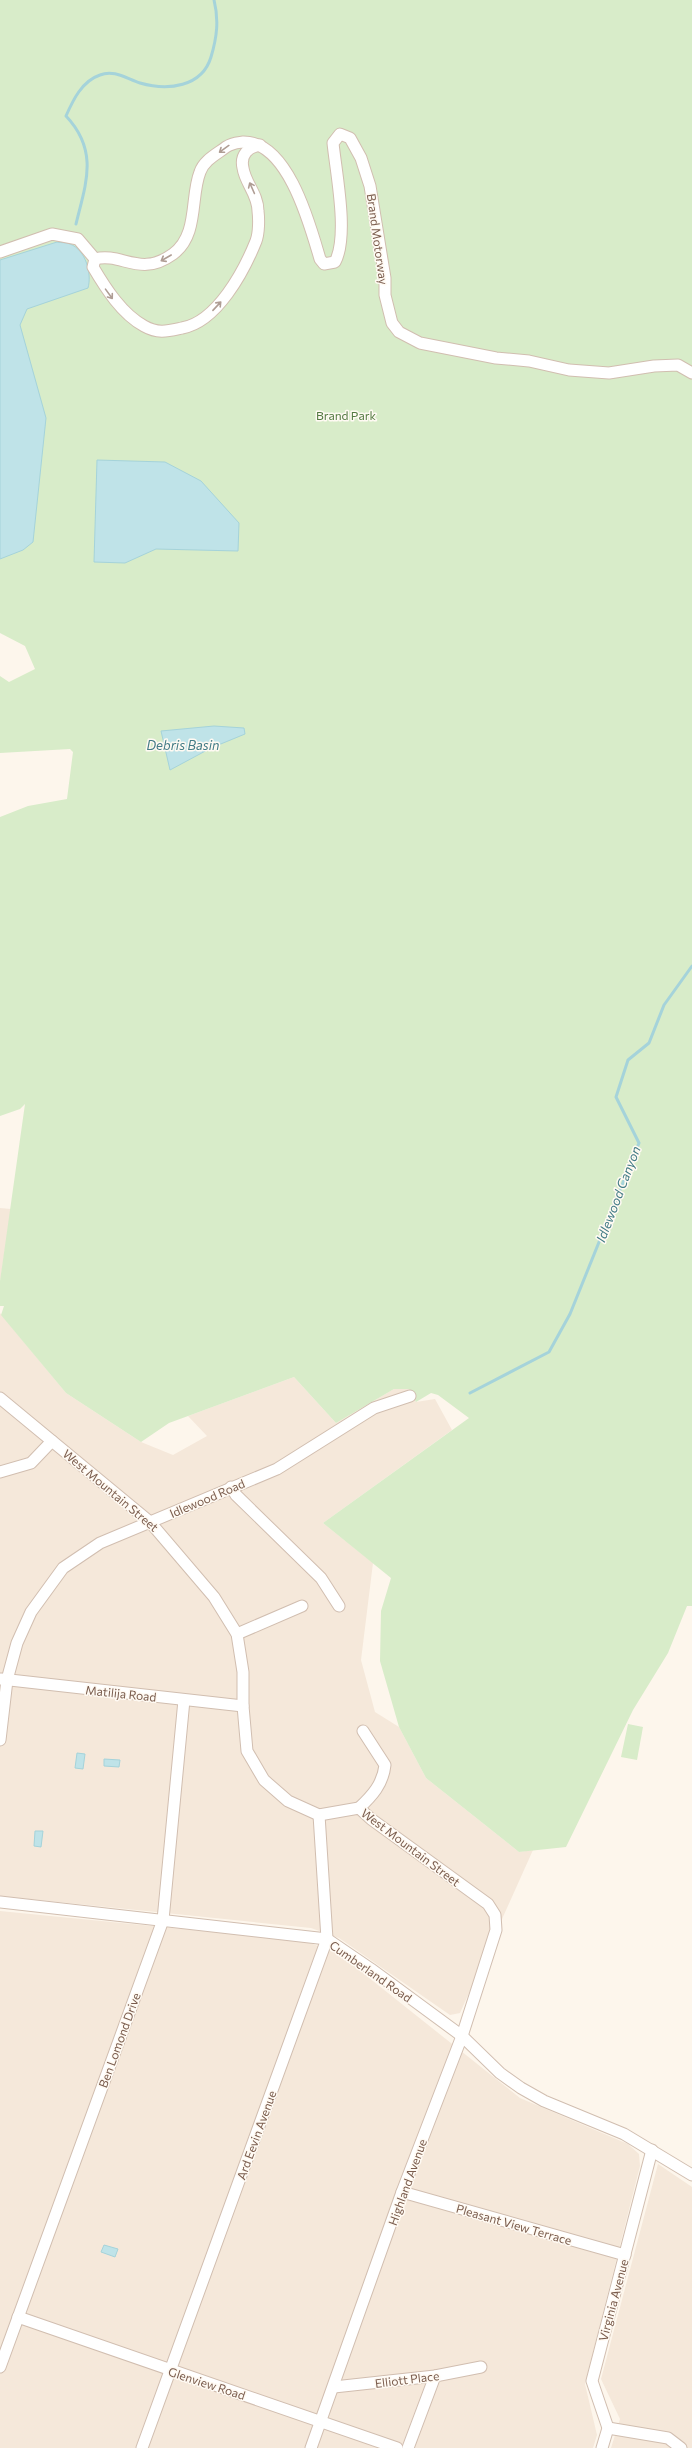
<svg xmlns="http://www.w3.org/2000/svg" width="692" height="2448" font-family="Commissioner,sans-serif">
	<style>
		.residential { fill: #f5e8da }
		.green { fill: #d8ecc9 }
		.water { fill: #bfe3e8; stroke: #a5d3da }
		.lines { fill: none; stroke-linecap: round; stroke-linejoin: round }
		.stream { stroke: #a5d3da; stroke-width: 3 }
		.minor-casing { stroke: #d1beb0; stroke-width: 13 }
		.minor { stroke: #fff; stroke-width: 11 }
		.oneway { stroke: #af9d94 }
		.labels { text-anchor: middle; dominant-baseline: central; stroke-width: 3; stroke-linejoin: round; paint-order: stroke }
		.street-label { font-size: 12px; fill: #7a5c4d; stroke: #fffaf3 }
		.park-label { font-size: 12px; fill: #537a41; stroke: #fffaf3 }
		.water-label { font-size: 13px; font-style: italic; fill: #437c86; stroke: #fffaf3 }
	</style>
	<rect width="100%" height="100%" fill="#fdf6ec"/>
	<!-- residential -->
	<g class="residential">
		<polygon points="0,1208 11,1209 0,1283"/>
		<polygon points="0,1313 66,1393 141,1442 173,1455 207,1436 188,1416 294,1377 336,1423 394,1389 410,1389 416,1402 435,1399 452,1430 323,1523 373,1563 361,1660 375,1712 399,1727 426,1778 519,1852 533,1850 460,2013 450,2015 339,1938 311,1928 0,1896"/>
		<polygon points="0,1911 305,1941 339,1954 520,2098 628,2144 639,2154 640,2166 585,2384 597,2435 593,2448 0,2448"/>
		<polygon points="658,2164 692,2187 692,2448 611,2448 620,2419 601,2379"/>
	</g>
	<!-- green -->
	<g class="green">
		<polygon points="0,0 692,0 692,1606 687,1606 668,1653 633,1710 566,1847 519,1852 426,1778 399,1727 380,1661 381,1611 391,1578 323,1523 469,1418 438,1395 431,1393 416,1402 409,1389 394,1389 336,1423 294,1377 169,1423 141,1442 66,1393 1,1315 4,1306 0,1306 0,1281 25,1104 20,1109 0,1116 0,817 28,806 67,799 73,752 70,749 0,753 0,676 9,682 35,669 25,646 0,633"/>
		<polygon points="628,1724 643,1727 637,1760 621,1757"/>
	</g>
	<!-- water -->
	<g class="water">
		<path d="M 57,242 C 61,243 66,242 70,244 C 86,250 92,274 88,288 L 27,309 L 20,325 L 46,418 L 33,542 L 23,550 L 0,559 L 0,260 Z"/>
		<polygon points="97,460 165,462 201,481 239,523 238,551 156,549 125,563 94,562"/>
		<polygon points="214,726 244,728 245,734 211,748 170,770 161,731"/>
		<polygon points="77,1753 85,1754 83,1769 75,1768"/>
		<polygon points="104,1759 120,1760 119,1767 104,1766"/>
		<polygon points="35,1831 43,1831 41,1847 34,1846"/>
		<polygon points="104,2245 118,2249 115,2257 101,2252"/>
	</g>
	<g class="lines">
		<!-- stream -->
		<g class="stream">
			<path d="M 76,224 C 86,183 99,151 66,116 C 73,100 82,81 100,75 C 114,69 127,79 140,83 C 168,91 202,87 211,57 C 217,37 219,20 214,0"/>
			<polyline points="470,1393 549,1352 570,1314 639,1143 616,1097 628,1060 649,1043 664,1005 692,966"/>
		</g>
		<!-- minor casing -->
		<g class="minor-casing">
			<g id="minor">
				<polyline points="0,252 52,234 78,239 95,259"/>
				<path d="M 95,259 C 122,252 140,278 173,254 C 199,235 190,197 200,172 C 204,160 217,154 226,147 C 232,143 236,143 243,142 C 288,141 310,225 320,259 L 324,264 L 335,262 C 349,236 336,173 333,143 L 340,134 L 350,138 L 361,158 L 370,186 L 385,278 L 385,295 L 392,323 L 399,332 L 420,343 L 496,358 L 529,361 L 569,370 L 609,373 L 654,366 L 678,365 L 692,373"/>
				<path d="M 95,259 L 93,267 C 106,289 122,314 144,326 C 158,334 168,331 182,328 C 217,322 244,271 256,241 C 259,233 259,219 258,211 C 258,194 245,183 243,168 C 240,155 248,147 260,145"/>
				<polyline points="0,1398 150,1522 214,1597 237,1634 243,1672 243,1706 247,1751 264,1780 288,1801 319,1815 359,1808 371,1819 488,1904 495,1915 496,1930 462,2036 402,2192 311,2448"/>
				<polyline points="0,1472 31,1463 52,1441"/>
				<polyline points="231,1487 236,1495 321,1578 339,1606"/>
				<polyline points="237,1634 302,1606"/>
				<polyline points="1,1679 243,1706"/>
				<polyline points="0,1740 7,1680 17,1643 31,1612 63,1568 100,1543 277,1469 374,1408 410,1396"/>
				<path d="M 359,1808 C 372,1796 383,1784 385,1765 L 363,1731"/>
				<polyline points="0,1902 327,1939 371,1969 462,2036 500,2073 521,2088 544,2101 624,2134 692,2175"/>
				<polyline points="402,2192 625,2255"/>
				<polyline points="18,2317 397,2448"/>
				<polyline points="0,2367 163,1920 184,1700"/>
				<polyline points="334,2387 435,2376 481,2367"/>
				<polyline points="608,2428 668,2438 681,2448"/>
				<polyline points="142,2448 327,1939 319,1815"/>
				<polyline points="408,2448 435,2376"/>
				<polyline points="602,2448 608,2428 592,2381 652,2150"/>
			</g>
		</g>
		<!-- minor -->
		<use href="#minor" class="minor"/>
	</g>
	<!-- one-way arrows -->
	<defs><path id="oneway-shaft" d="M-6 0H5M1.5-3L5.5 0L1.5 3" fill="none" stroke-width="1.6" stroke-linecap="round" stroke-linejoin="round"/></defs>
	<g class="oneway">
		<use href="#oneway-shaft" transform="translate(224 149) rotate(144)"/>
		<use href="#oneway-shaft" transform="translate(252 188) rotate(-114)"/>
		<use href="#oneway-shaft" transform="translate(166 258) rotate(150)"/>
		<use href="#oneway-shaft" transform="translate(109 294) rotate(54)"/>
		<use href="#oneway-shaft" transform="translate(217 306) rotate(-47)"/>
	</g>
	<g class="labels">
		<!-- street labels -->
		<g class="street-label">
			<text transform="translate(378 239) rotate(82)">Brand Motorway</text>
			<text transform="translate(111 1490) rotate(40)">West Mountain Street</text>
			<text transform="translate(207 1498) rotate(-23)">Idlewood Road</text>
			<text transform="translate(121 1693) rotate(6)">Matilija Road</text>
			<text transform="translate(411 1847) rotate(37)">West Mountain Street</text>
			<text transform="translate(371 1971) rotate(35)">Cumberland Road</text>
			<text transform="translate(119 2040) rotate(-70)">Ben Lomond Drive</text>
			<text transform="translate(256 2135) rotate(-70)">Ard Eevin Avenue</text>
			<text transform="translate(407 2182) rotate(-70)">Highland Avenue</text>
			<text transform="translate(514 2224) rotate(16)">Pleasant View Terrace</text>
			<text transform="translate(613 2300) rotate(-75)">Virginia Avenue</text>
			<text transform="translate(407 2379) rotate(-7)">Elliott Place</text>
			<text transform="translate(207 2383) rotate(18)">Glenview Road</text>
		</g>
		<!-- park labels -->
		<g class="park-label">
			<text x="346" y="415">Brand Park</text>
		</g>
		<!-- water labels -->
		<g class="water-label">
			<text x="183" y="745">Debris Basin</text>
			<text transform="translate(618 1194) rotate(-69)">Idlewood Canyon</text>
		</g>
	</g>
</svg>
